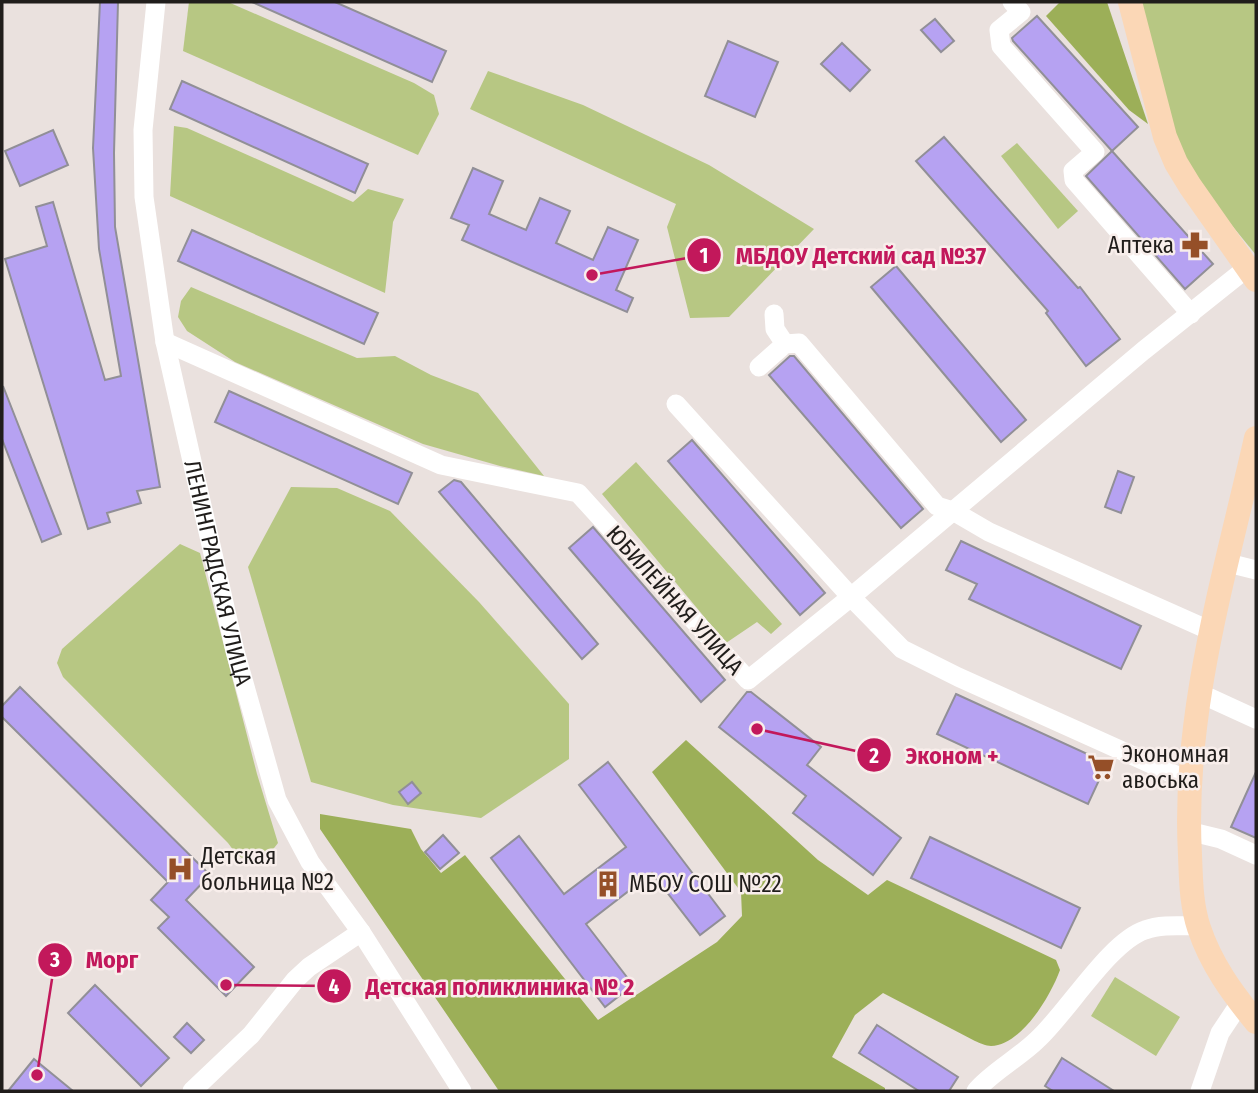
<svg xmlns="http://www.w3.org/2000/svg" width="1258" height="1093" font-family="'Fira Sans Condensed',sans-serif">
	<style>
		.green { fill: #b7c783 }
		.forest { fill: #9caf58 }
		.building { fill: #b6a2f2; stroke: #918f97; stroke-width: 2 }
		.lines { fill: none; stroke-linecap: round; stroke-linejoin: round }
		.minor { stroke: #fff; stroke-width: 19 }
		.major { stroke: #fbd7b6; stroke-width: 24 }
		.labels { text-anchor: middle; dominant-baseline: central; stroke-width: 5; stroke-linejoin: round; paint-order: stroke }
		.poi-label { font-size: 23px; fill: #201d1b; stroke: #f8eeeb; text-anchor: start }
		.street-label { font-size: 23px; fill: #201d1b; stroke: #f8eeeb }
		.leader { fill: none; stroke: #c2185b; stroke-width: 2.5 }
		.callout-dot { fill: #c2185b; stroke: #f8eeeb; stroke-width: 2.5 }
		.mark-label { font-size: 21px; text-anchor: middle; font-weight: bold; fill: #fff }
		.callout-label { font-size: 24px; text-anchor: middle; font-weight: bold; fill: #c2185b; stroke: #f8eeeb; stroke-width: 5; stroke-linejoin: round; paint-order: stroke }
	</style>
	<rect width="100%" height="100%" fill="#eae1de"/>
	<!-- green -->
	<g class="green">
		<polygon points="189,2 228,2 414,83 434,95 439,114 418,155 183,51"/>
		<polygon points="1138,2 1256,2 1256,255 1185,168"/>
		<polygon points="488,71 583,105 709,165 814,229 729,317 690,318 667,227 676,204 470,109"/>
		<polygon points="174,126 187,128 353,202 368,189 404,199 393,222 385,293 170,196"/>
		<polygon points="1017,143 1078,211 1058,229 1001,156"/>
		<polygon points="191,287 357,358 395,356 431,375 478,393 544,476 500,466 423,444 235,362 187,331 178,317 181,301"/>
		<polygon points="636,462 782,624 771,634 757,622 726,643 602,494"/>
		<polygon points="291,487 337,488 390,511 479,602 569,704 569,759 481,818 393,805 311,782 248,567"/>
		<path d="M 180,544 L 200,553 L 257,774 L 278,843 C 259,868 246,868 228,843 L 63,677 L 57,663 L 62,649 Z"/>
		<polygon points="1115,977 1180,1017 1156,1056 1091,1016"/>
	</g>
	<!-- forest -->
	<g class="forest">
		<polygon points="1060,2 1107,2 1148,124 1129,110 1046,16"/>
		<path d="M 686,740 L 818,860 L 868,895 L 887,880 L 1056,960 L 1060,970 C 1051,995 1022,1045 991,1046 C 986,1046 980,1043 975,1041 L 883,993 L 855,1015 L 832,1057 L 885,1088 L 885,1091 L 499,1091 L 320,829 L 320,814 L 411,829 L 421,849 L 441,873 L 465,855 L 598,1020 L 717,942 L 742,916 L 741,892 L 652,772 Z"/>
	</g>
	<!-- building -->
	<g class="building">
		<polygon points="100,2 118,2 114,153 115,227 160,487 137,491 141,503 107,513 110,522 88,529 5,259 47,246 36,207 53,202 105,380 121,376 99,249 93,148"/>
		<polygon points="252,2 335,2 446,51 432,82"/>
		<polygon points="1037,16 1138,127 1112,151 1013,41 1012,38"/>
		<polygon points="935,19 954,41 941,52 921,30"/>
		<polygon points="728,41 778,62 755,117 705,96"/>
		<polygon points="842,43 870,70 850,91 821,64"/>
		<polygon points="182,81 368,164 355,193 170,109"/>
		<polygon points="53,130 68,165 20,186 5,151"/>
		<polygon points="944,137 1078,288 1080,287 1120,339 1086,366 1046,313 1048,311 916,161"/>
		<polygon points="1112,151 1213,264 1185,289 1086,176"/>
		<polygon points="473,168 503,181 489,214 526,230 540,198 570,211 556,243 593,260 608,227 638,240 616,290 633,298 627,312 462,240 469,225 451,218"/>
		<polygon points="192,230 378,313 364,344 178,261"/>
		<polygon points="896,266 1026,420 1001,442 871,287"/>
		<polygon points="790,356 794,356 923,509 901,528 769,375"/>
		<polygon points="3,386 61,534 42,542 2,439"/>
		<polygon points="229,391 412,473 398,504 215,422"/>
		<polygon points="692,440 825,593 800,615 668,461"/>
		<polygon points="1118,471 1134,477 1121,513 1105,507"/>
		<polygon points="454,480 461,482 598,644 582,659 439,492"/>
		<polygon points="593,527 725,680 701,702 569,548"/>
		<polygon points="961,541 1141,626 1121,669 969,599 977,584 946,570"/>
		<polygon points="20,687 210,875 186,900 254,967 226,996 158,928 169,917 151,900 168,882 2,717 2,706"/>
		<polygon points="747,692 751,692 821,747 807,765 901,838 873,875 793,813 806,796 719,727"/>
		<polygon points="956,694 1107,763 1088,804 937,734"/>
		<polygon points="608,762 725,916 700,935 652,873 586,924 633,985 605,1007 491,858 519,836 564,894 626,847 579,785"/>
		<polygon points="1256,772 1256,838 1231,827"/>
		<polygon points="412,782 421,793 408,804 399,792"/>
		<polygon points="443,835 459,853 440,869 425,852"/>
		<polygon points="930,837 1080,908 1061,948 911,878"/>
		<polygon points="95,985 169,1058 141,1086 68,1013"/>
		<polygon points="187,1023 204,1040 191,1053 174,1037"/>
		<polygon points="877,1025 958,1077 949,1091 919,1091 859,1053"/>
		<polygon points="1062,1058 1114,1091 1053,1091 1045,1086"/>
		<polygon points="34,1059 73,1091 8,1091"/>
	</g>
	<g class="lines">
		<!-- minor -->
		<g class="minor">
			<path id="s1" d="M 156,2 L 143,130 L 144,197 L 165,342 L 235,651 L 277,800 L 310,862 L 361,932 L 462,1091"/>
			<polyline points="1012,2 1021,12 999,30 1001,46 1095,152 1073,171 1074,180 1191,314"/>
			<polyline points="774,314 775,329 785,344"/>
			<polyline points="165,342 441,465 578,493 748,680 851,597 1143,351 1247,268"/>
			<polyline points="759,367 785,344 799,343 937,506 953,511 989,532 1211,631"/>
			<polyline points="676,404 851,597 902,649 958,677 1189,781"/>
			<polyline points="1228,563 1256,570"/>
			<polyline points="1198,697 1210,698 1256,719"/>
			<polyline points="1188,831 1221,839 1256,855"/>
			<polyline points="192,1091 251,1035 295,980 309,967 361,932"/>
			<path d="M 976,1091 C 989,1074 1020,1057 1037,1040 C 1067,1013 1109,942 1145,930 C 1161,924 1181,926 1198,926"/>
			<polyline points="1200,1091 1220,1033 1240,1003"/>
		</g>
		<!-- major -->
		<g class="major">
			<polyline points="1130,2 1165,137 1176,163 1190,186 1256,280"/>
			<path d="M 1256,438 C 1225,575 1182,713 1190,855 C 1191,879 1191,904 1199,928 C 1211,964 1232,993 1256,1022"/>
		</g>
	</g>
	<!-- icons -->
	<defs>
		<g id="pharmacy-bare" transform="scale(2.1)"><path d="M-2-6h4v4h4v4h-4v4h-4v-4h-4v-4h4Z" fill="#954f28" stroke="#f8eeeb" stroke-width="2.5" paint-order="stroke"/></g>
		<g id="supermarket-bare" transform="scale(2.1)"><path d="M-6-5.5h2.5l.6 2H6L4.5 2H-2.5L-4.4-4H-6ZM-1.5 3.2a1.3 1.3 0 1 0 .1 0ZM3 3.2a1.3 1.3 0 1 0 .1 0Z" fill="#954f28" stroke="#f8eeeb" stroke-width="2.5" paint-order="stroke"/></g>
		<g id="hospital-bare" transform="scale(2.1)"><path d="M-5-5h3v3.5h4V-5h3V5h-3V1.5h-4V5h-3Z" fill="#954f28" stroke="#f8eeeb" stroke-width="2.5" paint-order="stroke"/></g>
		<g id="building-bare" transform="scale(2.1)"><path d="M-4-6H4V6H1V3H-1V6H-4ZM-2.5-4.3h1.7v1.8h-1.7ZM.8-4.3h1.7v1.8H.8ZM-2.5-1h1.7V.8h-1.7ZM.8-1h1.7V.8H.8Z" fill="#954f28" stroke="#f8eeeb" stroke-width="2.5" paint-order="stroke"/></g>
	</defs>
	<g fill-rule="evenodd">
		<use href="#pharmacy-bare" x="1195" y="245"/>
		<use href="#supermarket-bare" x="1101" y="767"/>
		<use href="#hospital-bare" x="180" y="869"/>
		<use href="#building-bare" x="608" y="884"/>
	</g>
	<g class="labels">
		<!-- poi labels -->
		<g class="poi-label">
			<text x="1174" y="245" text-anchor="end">Аптека</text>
			<text x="1122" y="754">Экономная<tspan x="1122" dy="26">авоська</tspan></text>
			<text x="201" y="856">Детская<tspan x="201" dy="26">больница №2</tspan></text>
			<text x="629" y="884">МБОУ СОШ №22</text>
		</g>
		<!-- street labels -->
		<g class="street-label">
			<text stroke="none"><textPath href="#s1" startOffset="579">ЛЕНИНГРАДСКАЯ УЛИЦА</textPath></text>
			<text transform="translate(675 600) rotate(48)">ЮБИЛЕЙНАЯ УЛИЦА</text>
		</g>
	</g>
	<!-- callouts -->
	<path class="leader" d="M592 275L704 255M757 729L874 755M37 1075L55 960M226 985L334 986"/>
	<g class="callout-dot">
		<circle cx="592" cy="275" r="7"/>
		<circle cx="757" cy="729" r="7"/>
		<circle cx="37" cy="1075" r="7"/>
		<circle cx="226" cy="985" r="7"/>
		<circle cx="704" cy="255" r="18"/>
		<circle cx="874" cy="755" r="18"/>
		<circle cx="55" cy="960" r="18"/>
		<circle cx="334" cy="986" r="18"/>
	</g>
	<g class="mark-label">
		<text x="704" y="263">1</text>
		<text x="874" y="763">2</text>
		<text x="55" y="967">3</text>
		<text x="334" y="994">4</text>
	</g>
	<g class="callout-label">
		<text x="861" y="264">МБДОУ Детский сад №37</text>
		<text x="952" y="764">Эконом +</text>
		<text x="112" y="968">Морг</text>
		<text x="500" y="995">Детская поликлиника № 2</text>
	</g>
	<!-- border -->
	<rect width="1258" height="1093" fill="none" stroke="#201d1b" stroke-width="7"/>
</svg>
